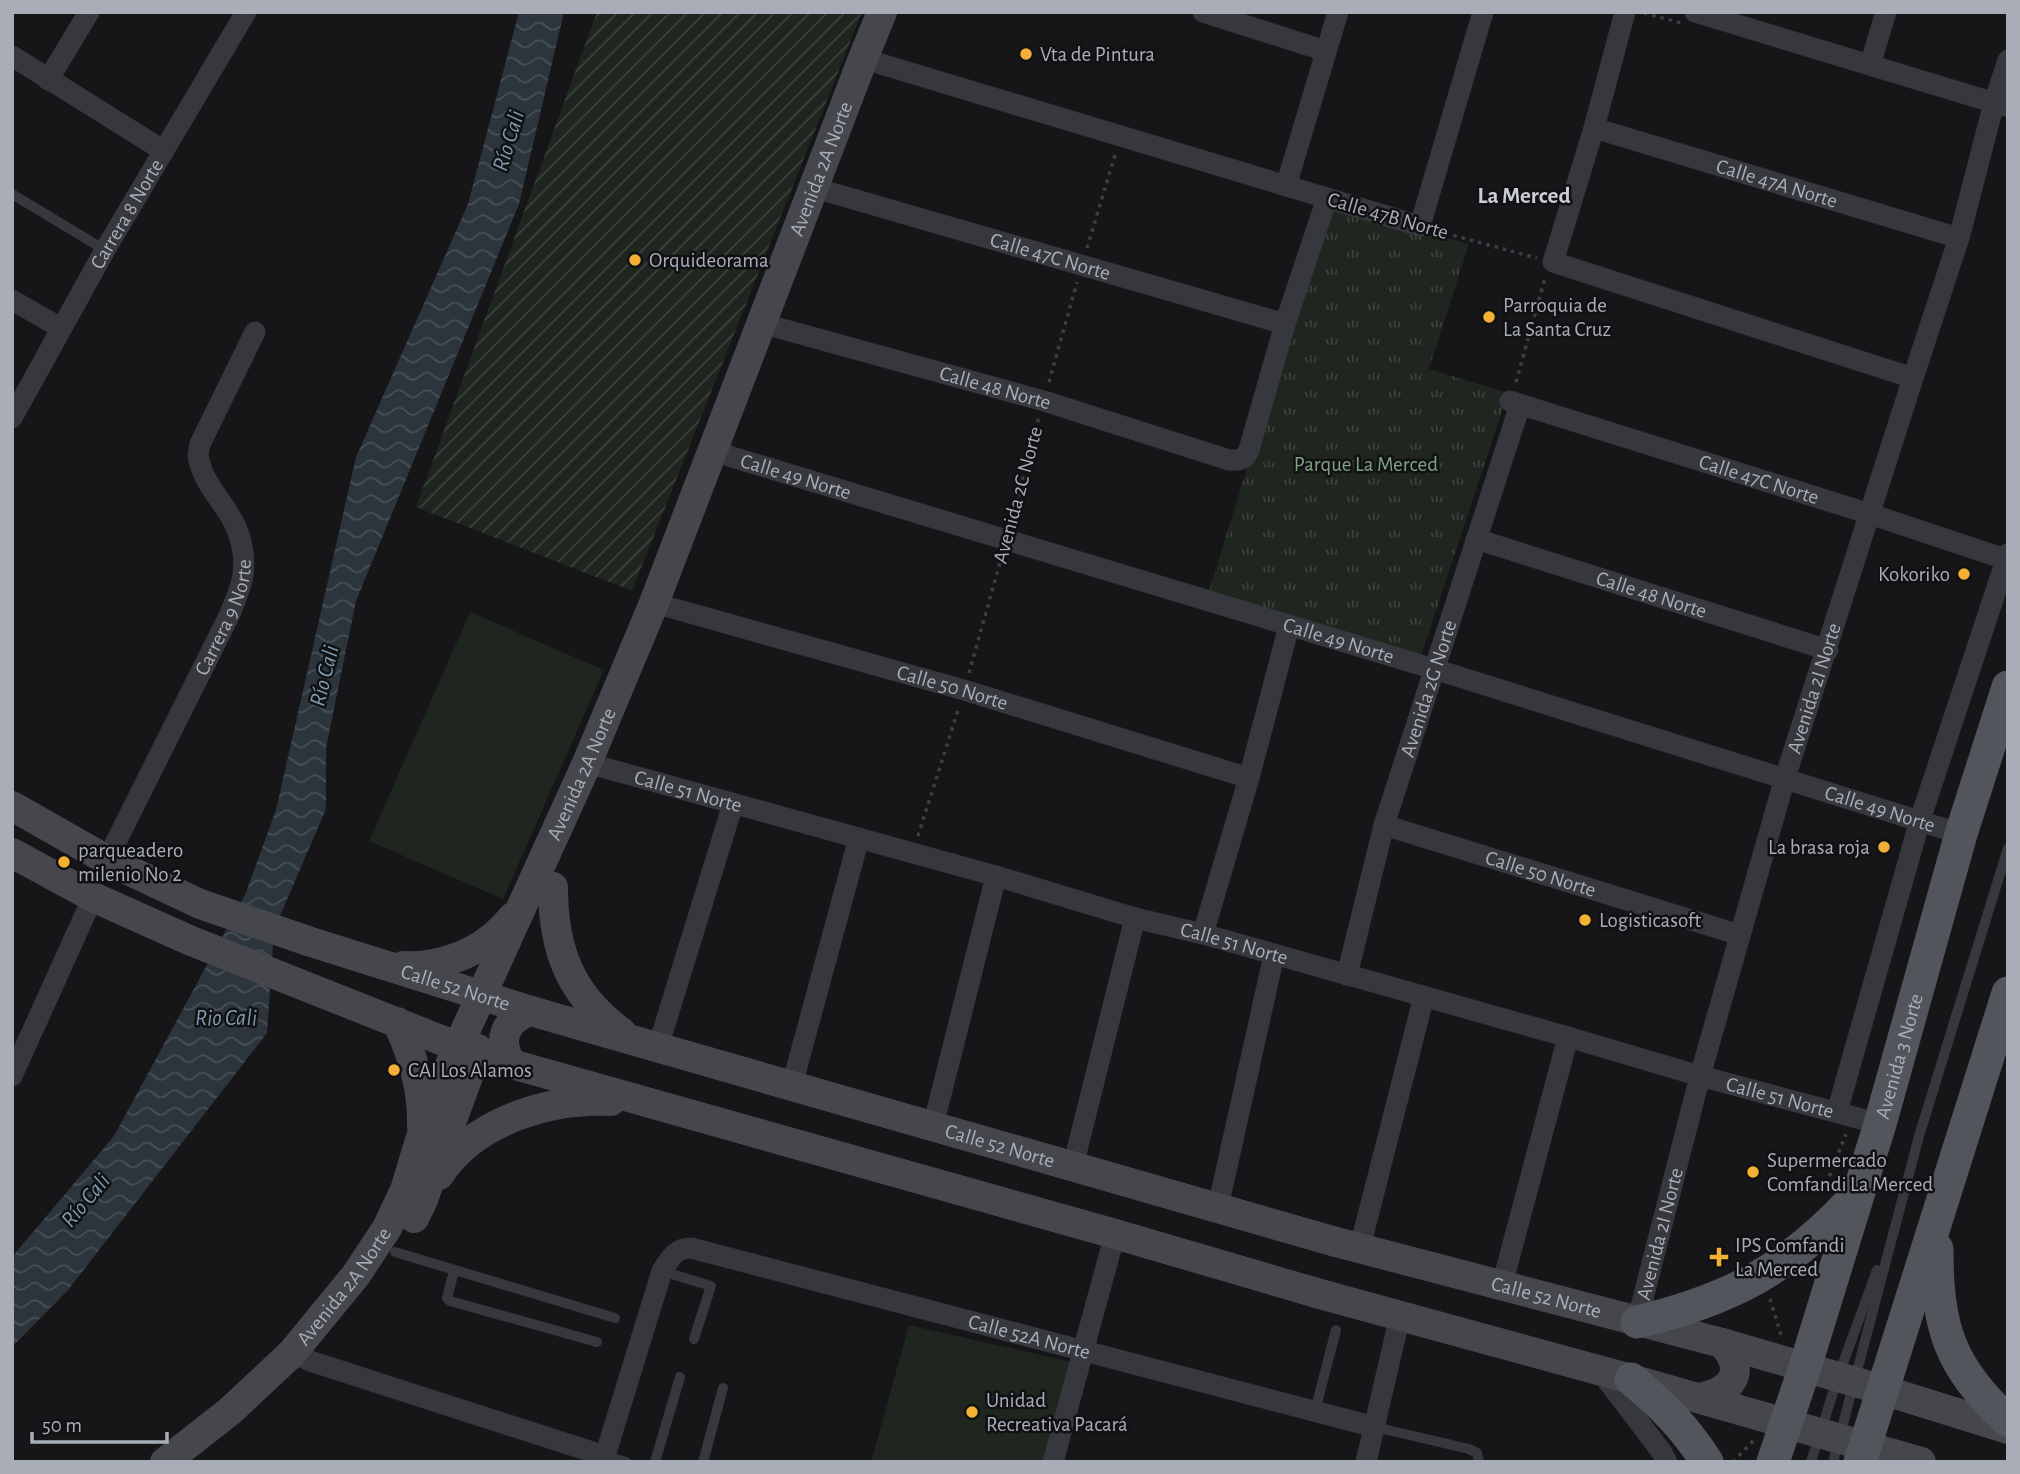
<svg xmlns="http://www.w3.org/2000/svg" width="2020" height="1474" font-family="'Alegreya Sans',sans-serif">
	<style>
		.grass { fill: #1e261f }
		.park { fill: url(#park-tufts) }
		.garden { fill: url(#garden-furrows) }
		.water { fill: url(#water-waves) }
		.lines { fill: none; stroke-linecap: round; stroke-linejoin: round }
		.path { stroke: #3d3f44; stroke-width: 3.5; stroke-dasharray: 3.5 5; stroke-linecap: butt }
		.service { stroke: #37383d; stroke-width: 10 }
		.minor { stroke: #37383d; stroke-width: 21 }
		.secondary { stroke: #45474d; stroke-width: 30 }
		.primary { stroke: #53555c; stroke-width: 33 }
		.poi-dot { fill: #f2b134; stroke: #111113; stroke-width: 2.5 }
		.labels { text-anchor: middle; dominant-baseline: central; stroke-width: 5; stroke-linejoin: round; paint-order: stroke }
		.poi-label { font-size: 21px; fill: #a8adb8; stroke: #111113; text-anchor: start }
		.street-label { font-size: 21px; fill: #a8adb8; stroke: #111113 }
		.park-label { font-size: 21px; fill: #7fa381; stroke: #111113 }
		.water-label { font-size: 23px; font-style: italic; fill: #7f9bb3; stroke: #111113 }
		.neighbourhood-label { font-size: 23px; font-weight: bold; fill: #c9ccd4; stroke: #111113 }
	</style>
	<defs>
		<pattern id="park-tufts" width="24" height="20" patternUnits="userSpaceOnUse" patternTransform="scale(1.75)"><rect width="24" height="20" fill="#1e261f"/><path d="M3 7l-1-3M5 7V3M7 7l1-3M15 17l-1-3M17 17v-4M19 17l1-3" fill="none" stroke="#3c433d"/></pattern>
		<pattern id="garden-furrows" width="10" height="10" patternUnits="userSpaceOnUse" patternTransform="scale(1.75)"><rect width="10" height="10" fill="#1e261f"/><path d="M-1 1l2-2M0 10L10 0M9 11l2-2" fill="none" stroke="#3c433d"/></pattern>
		<pattern id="water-waves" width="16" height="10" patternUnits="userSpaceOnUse" patternTransform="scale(1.75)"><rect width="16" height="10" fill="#2c353c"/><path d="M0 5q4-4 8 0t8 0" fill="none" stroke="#485056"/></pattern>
	</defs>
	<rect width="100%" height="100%" fill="#161618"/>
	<!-- grass -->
	<g class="grass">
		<polygon points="470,612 604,670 503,899 369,841"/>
		<polygon points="909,1325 1072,1362 1044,1462 871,1462"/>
	</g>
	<!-- park -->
	<polygon class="park" points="1329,204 1469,244 1429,369 1508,393 1421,656 1208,594"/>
	<!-- garden -->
	<polygon class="garden" points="597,12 862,12 632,591 416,507"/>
	<!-- water -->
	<polygon class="water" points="519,12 564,12 519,204 356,601 326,748 326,809 274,930 267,1033 68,1290 12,1347 12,1257 114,1136 245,895 276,810 356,457 468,204"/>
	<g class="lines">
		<!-- path -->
		<g class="path">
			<polyline points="1644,13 1681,23"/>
			<polyline points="1437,231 1537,258"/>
			<polyline points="1087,248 1115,155"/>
			<polyline points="1049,382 1077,282"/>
			<polyline points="1516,382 1545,278"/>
			<polyline points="1012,521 1039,417"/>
			<polyline points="969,673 1001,559"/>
			<polyline points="918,836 959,707"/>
			<polyline points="1823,1192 1846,1134"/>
			<polyline points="1770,1299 1781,1335"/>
			<polyline points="1733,1462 1753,1441"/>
		</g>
		<!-- service -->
		<g class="service">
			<polyline points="12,194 105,250"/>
			<polyline points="395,1252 615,1318"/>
			<polyline points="454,1271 447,1298 450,1301 597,1342"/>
			<polyline points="662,1271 711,1286 694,1339"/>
			<polyline points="1315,1411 1336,1330"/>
			<polyline points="1375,1427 1469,1449 1477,1453 1479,1462"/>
			<polyline points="605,1456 626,1462"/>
			<polyline points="655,1462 680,1377"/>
			<polyline points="703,1462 723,1388"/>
			<polyline points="1811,1462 1838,1377 1877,1270"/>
			<polyline points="1833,1462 1919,1136 2008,848"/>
		</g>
		<!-- minor -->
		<g class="minor">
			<polyline points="1203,12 1326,51"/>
			<polyline points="1625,12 1594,128 1553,262 1913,378"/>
			<polyline points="1695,12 2005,106"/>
			<polyline points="12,56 164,151"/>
			<polyline points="864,56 881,64 1420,226 1483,12"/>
			<polyline points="1870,65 1886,12"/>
			<polyline points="48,80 89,12"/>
			<path id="s1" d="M 1594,128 L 1959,238"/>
			<polyline points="1286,186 1338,12"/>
			<path id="s2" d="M 815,188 L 1285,324"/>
			<polyline points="12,300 61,328"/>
			<path id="s3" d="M 761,323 L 1044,401 L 1229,460 L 1238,460 L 1245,457 L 1249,450 L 1285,324 L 1327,198"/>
			<path id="s4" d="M 1510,401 L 1870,514 L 2008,560"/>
			<path id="s5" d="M 12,418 L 105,250 L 246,12"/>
			<path id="s6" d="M 714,450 L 732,457 L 1434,669 L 1961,834"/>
			<path id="s7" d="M 1476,539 L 1828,650"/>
			<path id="s8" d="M 654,603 L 964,690 L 1249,778"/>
			<path id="s9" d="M 587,763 L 996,876 L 1135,918 L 1203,934 L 1568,1037 L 1700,1076 L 1880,1124"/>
			<path id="s10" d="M 1384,825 L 1740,935"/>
			<path id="s11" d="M 107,860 L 229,616 C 234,603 241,589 243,575 C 245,559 242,541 236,527 C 226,504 204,485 199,460 C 197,455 199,450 200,444 L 255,332"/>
			<polyline points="1203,934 1249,778 1289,626"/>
			<path id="s12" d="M 1347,975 L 1384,825 L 1520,405"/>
			<polyline points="658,1047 733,804"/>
			<polyline points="12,1076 93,897"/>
			<polyline points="792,1085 859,838"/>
			<polyline points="1837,1112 1920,820 2008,554"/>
			<polyline points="933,1126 996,876"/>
			<polyline points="1073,1166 1135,918"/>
			<polyline points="1218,1207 1274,955"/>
			<polyline points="1360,1247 1424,996"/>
			<polyline points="1502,1285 1568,1037"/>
			<path id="s13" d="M 1637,1322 L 1700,1076 L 1785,778 L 1913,378 L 1959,238 L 1994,103 L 2008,60"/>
			<path id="s14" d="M 292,1353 L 310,1361 L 605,1456 L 662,1271 C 670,1259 675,1248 691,1248 L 1375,1427"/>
			<polyline points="1600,1371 1661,1451 1667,1462"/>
			<polyline points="1053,1462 1115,1234"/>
			<polyline points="1366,1462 1400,1316"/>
		</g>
		<!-- secondary -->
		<g class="secondary">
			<path id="s15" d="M 12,806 L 107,860 L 200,904 L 311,942 L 531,1011 L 1336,1242 L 1722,1343 L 1883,1390 L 2008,1429"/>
			<polyline points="12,853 93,897 189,940 476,1054 1115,1234 1320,1294 1631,1379 1921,1462"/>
			<path d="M 553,887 C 553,949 570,995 621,1032"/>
			<path d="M 403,966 C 433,968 469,957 493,937 C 500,931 507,924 513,917"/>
			<path d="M 397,1022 C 413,1055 423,1088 422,1126"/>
			<path d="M 512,1064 C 496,1041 505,1019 531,1011"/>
			<path d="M 439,1175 C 474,1121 549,1098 611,1101"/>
			<polyline points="414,1218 422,1202 478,1049"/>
			<path d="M 1698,1398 C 1732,1393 1748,1371 1722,1343"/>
			<path id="s16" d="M 165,1462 L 230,1411 L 292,1353 L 356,1275 L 387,1228 L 405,1190 L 421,1137 L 452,1060 L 587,763 L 654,603 L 864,56 L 882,12"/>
		</g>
		<!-- primary -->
		<g class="primary">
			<path d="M 1937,1249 C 1937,1327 1949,1367 2008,1421"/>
			<path d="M 1637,1322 C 1729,1300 1787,1270 1852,1200"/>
			<path d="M 1631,1379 C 1663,1406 1684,1426 1707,1462"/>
			<path id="s17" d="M 1773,1462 L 1805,1367 L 1880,1124 L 1961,834 L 2008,687"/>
			<polyline points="1860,1462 2008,993"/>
		</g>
	</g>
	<!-- markers -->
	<g class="poi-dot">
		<circle cx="1026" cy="54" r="7"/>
		<circle cx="635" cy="260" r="7"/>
		<circle cx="1489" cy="317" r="7"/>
		<circle cx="1964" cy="574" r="7"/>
		<circle cx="1884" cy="847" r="7"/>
		<circle cx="64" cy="862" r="7"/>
		<circle cx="1585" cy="920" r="7"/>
		<circle cx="394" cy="1070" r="7"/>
		<circle cx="1753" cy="1172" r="7"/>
		<path d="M1715.5 1246.5h7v7h7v7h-7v7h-7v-7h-7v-7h7z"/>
		<circle cx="972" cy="1412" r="7"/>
	</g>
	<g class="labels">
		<!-- poi labels -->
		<g class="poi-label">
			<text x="1040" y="54">Vta de Pintura</text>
			<text x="649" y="260">Orquideorama</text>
			<text x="1503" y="305">Parroquia de<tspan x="1503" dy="24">La Santa Cruz</tspan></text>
			<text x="1950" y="574" text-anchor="end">Kokoriko</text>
			<text x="1870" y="847" text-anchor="end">La brasa roja</text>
			<text x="78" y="850">parqueadero<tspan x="78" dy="24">milenio No 2</tspan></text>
			<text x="1599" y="920">Logisticasoft</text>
			<text x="408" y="1070">CAI Los Alamos</text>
			<text x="1767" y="1160">Supermercado<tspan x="1767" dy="24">Comfandi La Merced</tspan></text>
			<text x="1735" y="1245">IPS Comfandi<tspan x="1735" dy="24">La Merced</tspan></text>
			<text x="986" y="1400">Unidad<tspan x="986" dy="24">Recreativa Pacará</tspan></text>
		</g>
		<!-- street labels -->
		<g class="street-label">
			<text stroke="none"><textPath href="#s16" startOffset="1470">Avenida 2A Norte</textPath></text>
			<text stroke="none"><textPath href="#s1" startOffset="191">Calle 47A Norte</textPath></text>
			<text stroke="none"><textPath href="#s5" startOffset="234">Carrera 8 Norte</textPath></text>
			<text transform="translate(1388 216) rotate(16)">Calle 47B Norte</text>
			<text stroke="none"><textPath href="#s2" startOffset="245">Calle 47C Norte</textPath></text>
			<text stroke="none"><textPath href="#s3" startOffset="243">Calle 48 Norte</textPath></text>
			<text stroke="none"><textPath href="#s6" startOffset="86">Calle 49 Norte</textPath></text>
			<text stroke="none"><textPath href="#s4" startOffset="261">Calle 47C Norte</textPath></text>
			<text transform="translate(1018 495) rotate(-75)">Avenida 2C Norte</text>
			<text stroke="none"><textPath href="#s7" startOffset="184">Calle 48 Norte</textPath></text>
			<text stroke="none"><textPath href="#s11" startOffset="270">Carrera 9 Norte</textPath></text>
			<text stroke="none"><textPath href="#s6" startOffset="653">Calle 49 Norte</textPath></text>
			<text stroke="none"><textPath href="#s8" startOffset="310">Calle 50 Norte</textPath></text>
			<text stroke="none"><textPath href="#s12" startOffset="298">Avenida 2G Norte</textPath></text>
			<text stroke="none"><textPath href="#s13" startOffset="658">Avenida 2I Norte</textPath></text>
			<text stroke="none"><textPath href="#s16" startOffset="819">Avenida 2A Norte</textPath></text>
			<text stroke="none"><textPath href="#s9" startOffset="105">Calle 51 Norte</textPath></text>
			<text stroke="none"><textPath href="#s6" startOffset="1220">Calle 49 Norte</textPath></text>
			<text stroke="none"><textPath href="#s10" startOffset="164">Calle 50 Norte</textPath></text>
			<text stroke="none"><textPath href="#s9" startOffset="672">Calle 51 Norte</textPath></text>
			<text stroke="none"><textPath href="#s15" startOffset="481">Calle 52 Norte</textPath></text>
			<text stroke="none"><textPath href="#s17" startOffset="425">Avenida 3 Norte</textPath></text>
			<text stroke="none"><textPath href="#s9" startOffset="1239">Calle 51 Norte</textPath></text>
			<text stroke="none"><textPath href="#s15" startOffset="1048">Calle 52 Norte</textPath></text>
			<text stroke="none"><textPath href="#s13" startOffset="91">Avenida 2I Norte</textPath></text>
			<text stroke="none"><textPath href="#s16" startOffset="252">Avenida 2A Norte</textPath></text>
			<text stroke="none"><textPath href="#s15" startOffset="1615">Calle 52 Norte</textPath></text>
			<text stroke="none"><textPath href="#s14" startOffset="912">Calle 52A Norte</textPath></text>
		</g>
		<!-- park labels -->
		<g class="park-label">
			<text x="1366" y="464">Parque La Merced</text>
		</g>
		<!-- water labels -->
		<g class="water-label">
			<text transform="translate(509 141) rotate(-73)">Río Cali</text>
			<text transform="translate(325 676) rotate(-76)">Río Cali</text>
			<text x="226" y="1018">Rio Cali</text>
			<text transform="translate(86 1201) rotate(-50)">Río Cali</text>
		</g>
		<!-- neighbourhood labels -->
		<g class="neighbourhood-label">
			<text x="1524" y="196">La Merced</text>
		</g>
	</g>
	<!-- border -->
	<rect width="2020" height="1474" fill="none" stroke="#a8adb8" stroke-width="28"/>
	<!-- scale -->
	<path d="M32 1432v10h135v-10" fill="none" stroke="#a8adb8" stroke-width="3.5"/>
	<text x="42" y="1432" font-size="21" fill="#a8adb8" stroke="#111113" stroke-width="5" paint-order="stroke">50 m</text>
</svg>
